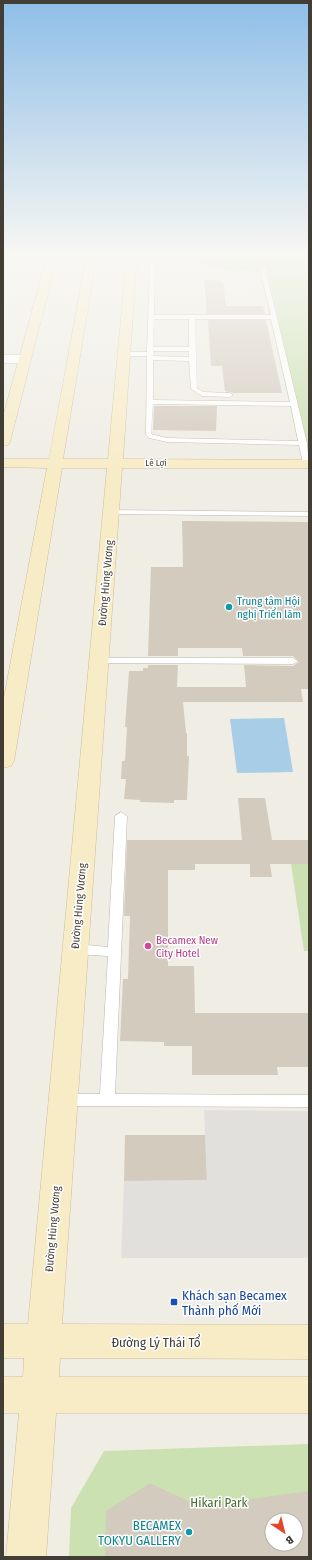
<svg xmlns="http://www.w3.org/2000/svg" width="312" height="1560" font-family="'Fira Sans Condensed',sans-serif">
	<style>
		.green { fill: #cbe1b2; fill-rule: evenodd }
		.parking { fill: #e2e0dd }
		.water { fill: #a7cde7 }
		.building { fill: #d4cbbf; fill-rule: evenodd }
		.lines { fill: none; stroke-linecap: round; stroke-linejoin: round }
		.lane-casing { stroke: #beb7ac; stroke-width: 1 }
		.street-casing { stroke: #beb7ac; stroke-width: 1 }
		.secondary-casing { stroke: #ccbf99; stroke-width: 1 }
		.lane { fill: #fff; fill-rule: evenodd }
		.street { fill: #fff; fill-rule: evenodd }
		.secondary { fill: #f8ecc7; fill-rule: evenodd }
		.culture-dot { fill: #0f9aa8; stroke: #fff; stroke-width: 1.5 }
		.hotel-dot { fill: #d1479c; stroke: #fff; stroke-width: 1.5 }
		.transit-dot { fill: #1a4fb4; stroke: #fff; stroke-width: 1.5 }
		.labels { text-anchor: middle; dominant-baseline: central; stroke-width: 3; stroke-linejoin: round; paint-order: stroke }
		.far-street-label { font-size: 9px; fill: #423d35; stroke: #fff }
		.street-label { font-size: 11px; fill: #423d35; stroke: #fff }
		.culture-label { font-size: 11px; fill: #0d838f; stroke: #fff; text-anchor: start }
		.hotel-label { font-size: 11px; fill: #b23c85; stroke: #fff; text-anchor: start }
		.near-transit-label { font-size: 13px; fill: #164399; stroke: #fff; text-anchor: start }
		.near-street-label { font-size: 13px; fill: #423d35; stroke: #fff }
		.near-park-label { font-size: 13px; fill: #476d2f; stroke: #fff }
		.near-culture-label { font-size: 13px; fill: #0d838f; stroke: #fff; text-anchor: end }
	</style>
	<rect width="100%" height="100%" fill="#f0ede5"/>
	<!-- green -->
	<g class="green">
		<path d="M 179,254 L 309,254 L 309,451 L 300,451 L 260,273 C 253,269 240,272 231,271 C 213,268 196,263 179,254 Z"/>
		<polygon points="291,864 309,864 309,951 304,951"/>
		<path d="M 309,1444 L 309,1557 L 69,1557 L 71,1508 L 104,1451 ZM 272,1520 L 296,1520 L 296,1544 L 272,1544 Z"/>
	</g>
	<!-- parking -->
	<polygon class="parking" points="204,1110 309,1111 309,1258 121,1258 124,1181 207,1180"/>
	<!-- water -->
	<g class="water">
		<path d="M 207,254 L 294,254 C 277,259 221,267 207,254 Z"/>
		<polygon points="284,718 293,772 237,773 230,719"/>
	</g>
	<!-- building -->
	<g class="building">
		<polygon points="204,280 219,280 220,282 223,282 226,306 263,306 265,314 207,314"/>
		<polygon points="208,320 266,320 282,393 233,393 225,391 222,366 211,366"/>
		<polygon points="154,406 217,406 216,431 153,430"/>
		<polygon points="182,521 309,522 309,689 301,689 303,702 183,702 186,733 187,733 187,756 189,756 187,800 174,800 174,803 140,802 140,800 124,799 126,779 121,779 122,761 125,761 127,727 125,727 129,671 143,671 143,668 148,668 148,665 178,665 177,687 246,687 244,665 293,666 299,662 293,656 243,656 242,648 178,648 178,656 148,656 151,567 183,567"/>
		<polygon points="238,798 265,798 272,840 309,840 309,864 270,864 272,877 250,877 250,864 195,864 195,870 168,870 168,966 194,966 195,1013 309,1013 309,1067 277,1067 278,1075 192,1075 192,1046 164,1046 164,1042 120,1041 123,979 128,979 130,916 124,916 127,840 242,840"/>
		<polygon points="125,1135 205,1135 207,1180 124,1181"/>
		<path d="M 150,1483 L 198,1506 L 309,1491 L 309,1557 L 105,1557 L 106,1511 ZM 272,1520 L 296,1520 L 296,1544 L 272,1544 Z"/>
	</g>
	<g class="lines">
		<!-- lane casing -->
		<g class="lane-casing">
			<g id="lane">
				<path d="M 151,254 L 155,254 L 154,315 L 271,315 L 260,269 L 265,268 L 307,443 L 309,466 L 303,464 L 299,445 L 167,442 L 149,438 L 146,435 L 147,356 L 124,356 L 121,354 L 124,352 L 147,352 L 150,265 L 129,264 L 150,263 ZM 154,319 L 189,319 L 189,347 L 153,347 ZM 195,319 L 271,319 L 290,402 L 153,400 L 153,360 L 189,361 L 191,389 L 202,396 L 230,397 L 233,395 L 230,393 L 203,392 L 197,388 ZM 153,351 L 189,351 L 189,357 L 153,356 ZM 153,404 L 291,406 L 298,441 L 167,438 L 151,434 Z"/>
				<polygon points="108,510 309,512 309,516 111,514 108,514"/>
				<polygon points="99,658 293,658 298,661 293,664 96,663 94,661"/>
				<polygon points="121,812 127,816 115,1094 309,1095 309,1107 64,1106 59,1104 57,1100 59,1096 64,1094 100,1094 108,956 76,954 71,952 70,949 71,946 76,944 108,947 115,816"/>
			</g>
		</g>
		<!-- street casing -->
		<g class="street-casing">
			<g id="street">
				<polygon points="3,256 52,256 57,259 52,262 3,262"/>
				<polygon points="3,355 25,355 31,359 25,363 3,363"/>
			</g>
		</g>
		<!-- secondary casing -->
		<g class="secondary-casing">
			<g id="secondary">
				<polygon points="48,254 58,254 10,442 8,445 3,446 3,417"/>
				<polygon points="87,254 97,254 63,459 108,459 127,254 137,254 123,459 309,460 309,468 122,468 62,1324 309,1325 309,1359 60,1358 59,1377 309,1377 309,1413 56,1413 46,1557 6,1557 19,1413 3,1413 3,1377 23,1377 24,1358 3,1358 3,1324 28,1324 107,468 62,468 14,761 11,766 3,768 3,703 47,468 3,467 3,459 49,459"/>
			</g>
		</g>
		<!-- lane -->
		<use href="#lane" class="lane"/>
		<!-- street -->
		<use href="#street" class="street"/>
		<!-- secondary -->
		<use href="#secondary" class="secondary"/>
	</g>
	<!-- sky -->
	<linearGradient id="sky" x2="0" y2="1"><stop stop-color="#8ebee8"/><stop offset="0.54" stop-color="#f8f7f3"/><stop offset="1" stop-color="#f8f7f3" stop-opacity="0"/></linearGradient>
	<rect width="312" height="473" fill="url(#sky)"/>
	<!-- markers -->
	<g class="culture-dot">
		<circle cx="229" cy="607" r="4"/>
		<circle cx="189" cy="1532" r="4"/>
	</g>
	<circle class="hotel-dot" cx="148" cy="946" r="4"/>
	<rect class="transit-dot" x="170" y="1298" width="8" height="8" rx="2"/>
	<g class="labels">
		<!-- far-street labels -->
		<g class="far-street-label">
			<text x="156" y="463">Lê Lợi</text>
		</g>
		<!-- street labels -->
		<g class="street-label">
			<text transform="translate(106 583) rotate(-85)">Đường Hùng Vương</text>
			<text transform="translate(79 906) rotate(-85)">Đường Hùng Vương</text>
			<text transform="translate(53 1229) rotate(-85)">Đường Hùng Vương</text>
		</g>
		<!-- culture labels -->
		<g class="culture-label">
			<text x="237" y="601">Trung tâm Hội<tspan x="237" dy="13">nghị Triển lãm</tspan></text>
		</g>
		<!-- hotel labels -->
		<g class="hotel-label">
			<text x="156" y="940">Becamex New<tspan x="156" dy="13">City Hotel</tspan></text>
		</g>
		<!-- near-transit labels -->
		<g class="near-transit-label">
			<text x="182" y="1295">Khách sạn Becamex<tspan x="182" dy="15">Thành phố Mới</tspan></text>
		</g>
		<!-- near-street labels -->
		<g class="near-street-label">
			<text x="156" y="1342">Đường Lý Thái Tổ</text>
		</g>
		<!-- near-park labels -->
		<g class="near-park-label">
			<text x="219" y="1502">Hikari Park</text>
		</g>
		<!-- near-culture labels -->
		<g class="near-culture-label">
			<text x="181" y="1525">BECAMEX<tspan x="181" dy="15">TOKYU GALLERY</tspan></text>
		</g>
	</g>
	<!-- border -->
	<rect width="312" height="1560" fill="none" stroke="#423d35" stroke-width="8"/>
	<!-- north arrow -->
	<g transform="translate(284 1532) rotate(145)"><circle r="19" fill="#ffffff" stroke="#b3b1ae"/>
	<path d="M0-3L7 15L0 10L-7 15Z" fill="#e3462a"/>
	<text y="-6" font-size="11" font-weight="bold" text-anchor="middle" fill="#423d35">B</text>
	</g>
</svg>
